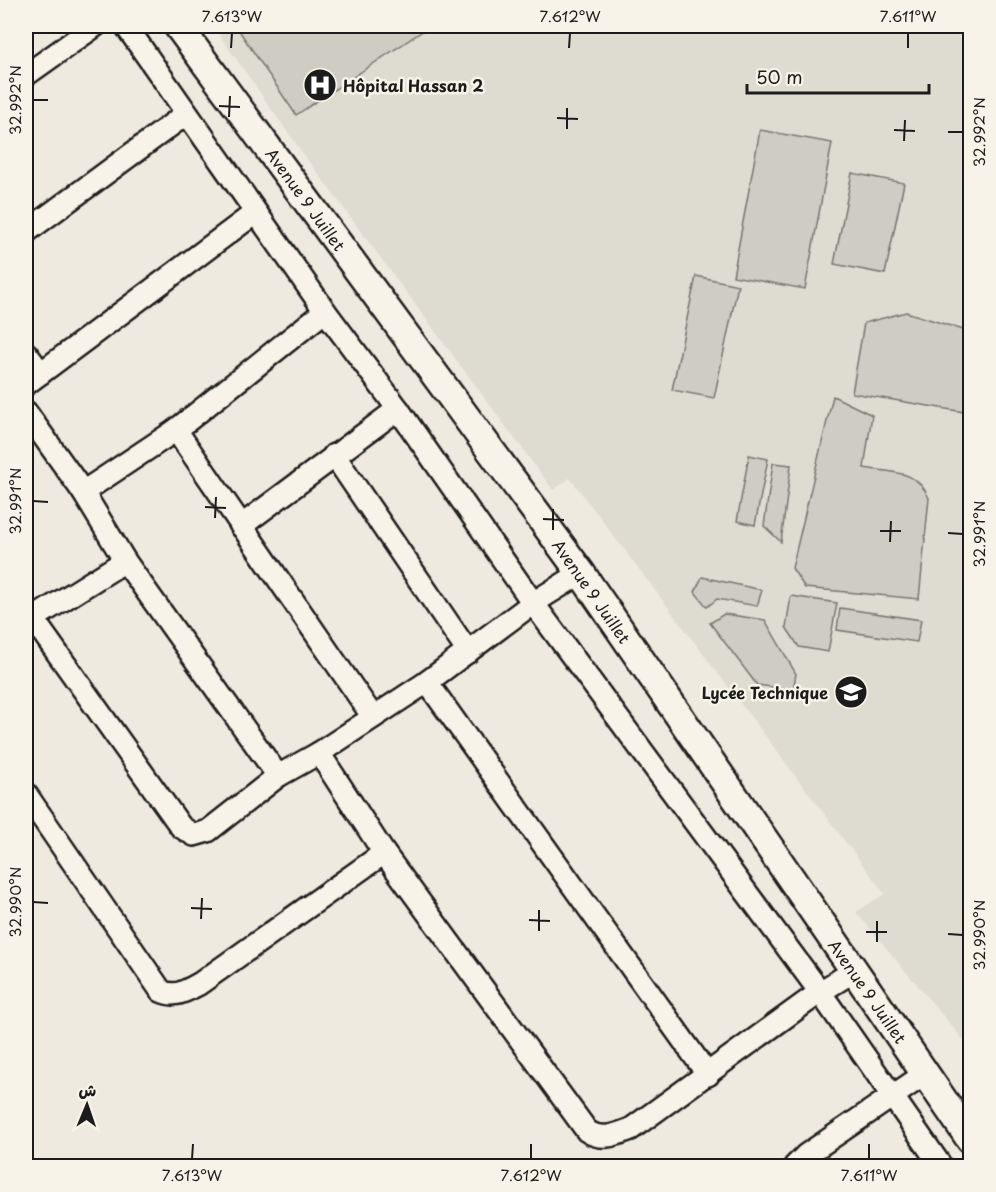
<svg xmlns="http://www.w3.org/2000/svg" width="996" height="1192" font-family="'Playpen Sans','Playpen Sans Arabic',sans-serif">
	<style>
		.built { fill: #dedbd1 }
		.green { fill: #cfccc3; stroke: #767470; stroke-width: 1.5 }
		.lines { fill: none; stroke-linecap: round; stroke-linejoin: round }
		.minor-casing { stroke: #1c1c1c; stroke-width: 26 }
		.tertiary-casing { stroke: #1c1c1c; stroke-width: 32 }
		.minor { stroke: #f7f3e8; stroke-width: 21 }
		.tertiary { stroke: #f7f3e8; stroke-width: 27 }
		.ticks { fill: none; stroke: #1c1c1c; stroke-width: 2 }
		.labels { text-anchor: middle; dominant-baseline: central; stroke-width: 5; stroke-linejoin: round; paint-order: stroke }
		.poi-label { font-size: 16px; font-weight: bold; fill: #1c1c1c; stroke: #f7f3e8; text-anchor: start }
		.street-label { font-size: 16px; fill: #1c1c1c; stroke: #f7f3e8 }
		.neatline { fill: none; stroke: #1c1c1c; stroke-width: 2 }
		.ticks-label { font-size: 15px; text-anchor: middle; fill: #1c1c1c }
	</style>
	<rect width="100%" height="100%" fill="#eeeae0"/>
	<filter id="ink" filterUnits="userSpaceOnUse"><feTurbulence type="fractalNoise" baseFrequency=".0167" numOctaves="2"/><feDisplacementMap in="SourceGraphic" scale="12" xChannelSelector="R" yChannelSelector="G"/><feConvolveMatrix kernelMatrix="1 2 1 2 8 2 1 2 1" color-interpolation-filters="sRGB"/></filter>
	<g filter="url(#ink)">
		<!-- built -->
		<polygon class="built" points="213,26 970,26 970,1048 856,912 885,894 570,478 553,490 296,144"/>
		<!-- green -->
		<g class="green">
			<polygon points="236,26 430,26 296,115"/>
			<polygon points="760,130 832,143 805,289 733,276"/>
			<polygon points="852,173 904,183 885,274 834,264"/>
			<polygon points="696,276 738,285 714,398 672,390"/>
			<polygon points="906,312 970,332 970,413 852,393 864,323"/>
			<path d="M 833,396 L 872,415 L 864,468 C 892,473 917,469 929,498 L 919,599 L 805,588 L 792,568 Z"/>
			<polygon points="749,455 768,459 755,525 737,521"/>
			<polygon points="773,463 791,465 781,542 764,526"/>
			<polygon points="702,577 762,590 757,606 717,599 707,607 695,592"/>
			<polygon points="791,596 837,603 828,652 799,647 786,627"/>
			<polygon points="840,608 921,620 917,642 837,630"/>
			<polygon points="724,614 765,620 796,674 793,690 757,685 710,623"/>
		</g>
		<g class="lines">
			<!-- minor casing -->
			<g class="minor-casing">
				<g id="minor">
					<polyline points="126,26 325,311 398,409 533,603 820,992 941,1166"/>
					<polyline points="26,75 95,26"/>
					<polyline points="26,232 186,114"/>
					<polyline points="26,353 41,373"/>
					<polyline points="26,384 255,213"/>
					<polyline points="26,412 83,492 125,561 278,776"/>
					<polyline points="176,430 373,717"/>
					<polyline points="334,455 468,652"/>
					<polyline points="83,492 176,430 325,311"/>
					<polyline points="241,526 398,409"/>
					<polyline points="26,609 181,827 194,835 208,831 278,776 319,753 427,682 533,603 581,573"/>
					<polyline points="26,623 125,561"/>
					<polyline points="427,682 708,1075"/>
					<path d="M 319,753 L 384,853 L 587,1131 C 602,1141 615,1135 631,1129 L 820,992 L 854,971"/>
					<path d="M 26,794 L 161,991 C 176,998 185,991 199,984 L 384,853"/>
					<polyline points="795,1166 806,1155 925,1074"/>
				</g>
			</g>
			<!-- tertiary casing -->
			<g class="tertiary-casing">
				<polyline id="tertiary" points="178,26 581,573 970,1139"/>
			</g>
			<!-- minor -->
			<use href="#minor" class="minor"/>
			<!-- tertiary -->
			<use href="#tertiary" class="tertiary"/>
		</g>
	</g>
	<!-- ticks -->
	<path class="ticks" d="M 231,48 L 232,33M 569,48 L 570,33M 908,48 L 908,33M 33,100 L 48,100M 219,106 L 240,107M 229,117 L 230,96M 557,118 L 578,119M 567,129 L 567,108M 894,130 L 915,131M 948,132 L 963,132M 904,141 L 905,120M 33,501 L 48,502M 205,507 L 226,508M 215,518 L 216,497M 543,519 L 564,520M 553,530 L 553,509M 880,531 L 901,531M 948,533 L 963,534M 890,542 L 891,521M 33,902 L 48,903M 191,908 L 212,909M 201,919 L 202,898M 529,920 L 550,921M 539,931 L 539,910M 866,932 L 887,932M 948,934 L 963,935M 877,942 L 877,921M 192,1159 L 193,1144M 531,1159 L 531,1144M 869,1159 L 869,1144"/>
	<!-- icons -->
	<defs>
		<g id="hospital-disc" transform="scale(1.725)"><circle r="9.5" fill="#1c1c1c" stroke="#f7f3e8"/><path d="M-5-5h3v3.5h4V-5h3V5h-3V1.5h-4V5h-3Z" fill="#fff"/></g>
		<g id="school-disc" transform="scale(1.725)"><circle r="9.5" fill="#1c1c1c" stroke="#f7f3e8"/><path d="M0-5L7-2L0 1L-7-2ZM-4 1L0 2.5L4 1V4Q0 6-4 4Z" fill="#fff"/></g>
	</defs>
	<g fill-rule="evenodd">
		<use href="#hospital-disc" x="320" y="85"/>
		<use href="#school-disc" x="851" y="692"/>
	</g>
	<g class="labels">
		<!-- poi labels -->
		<g class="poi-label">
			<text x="343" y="85">Hôpital Hassan 2</text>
			<text x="828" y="692" text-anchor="end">Lycée Technique</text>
		</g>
		<!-- street labels -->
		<g class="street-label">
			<text transform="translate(306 199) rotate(54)">Avenue 9 Juillet</text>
			<text transform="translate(592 591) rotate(55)">Avenue 9 Juillet</text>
			<text transform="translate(868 991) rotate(55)">Avenue 9 Juillet</text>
		</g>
	</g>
	<!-- margin -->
	<rect width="996" height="1192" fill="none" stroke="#f7f3e8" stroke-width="66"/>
	<!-- north arrow -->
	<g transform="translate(87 1105) rotate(2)" stroke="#f7f3e8" stroke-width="4.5" paint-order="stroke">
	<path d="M0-4.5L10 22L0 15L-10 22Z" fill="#1c1c1c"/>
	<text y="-9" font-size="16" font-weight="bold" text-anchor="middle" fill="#1c1c1c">ش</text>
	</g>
	<!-- scale -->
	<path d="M747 84v9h182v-9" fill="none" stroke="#1c1c1c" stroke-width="3"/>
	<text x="756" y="84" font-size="18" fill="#1c1c1c" stroke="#f7f3e8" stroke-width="4.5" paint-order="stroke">50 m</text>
	<rect x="33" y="33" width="930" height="1126" class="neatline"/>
	<g class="ticks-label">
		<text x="232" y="22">7.613°W</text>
		<text x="570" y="22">7.612°W</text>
		<text x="908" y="22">7.611°W</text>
		<text transform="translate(16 100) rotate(-90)" y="5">32.992°N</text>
		<text transform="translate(980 132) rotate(-90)" y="5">32.992°N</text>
		<text transform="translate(16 501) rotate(-90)" y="5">32.991°N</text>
		<text transform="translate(980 534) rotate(-90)" y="5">32.991°N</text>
		<text transform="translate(16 902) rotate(-90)" y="5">32.990°N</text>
		<text transform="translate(980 935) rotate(-90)" y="5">32.990°N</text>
		<text x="192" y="1181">7.613°W</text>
		<text x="531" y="1181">7.612°W</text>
		<text x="869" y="1181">7.611°W</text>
	</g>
</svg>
